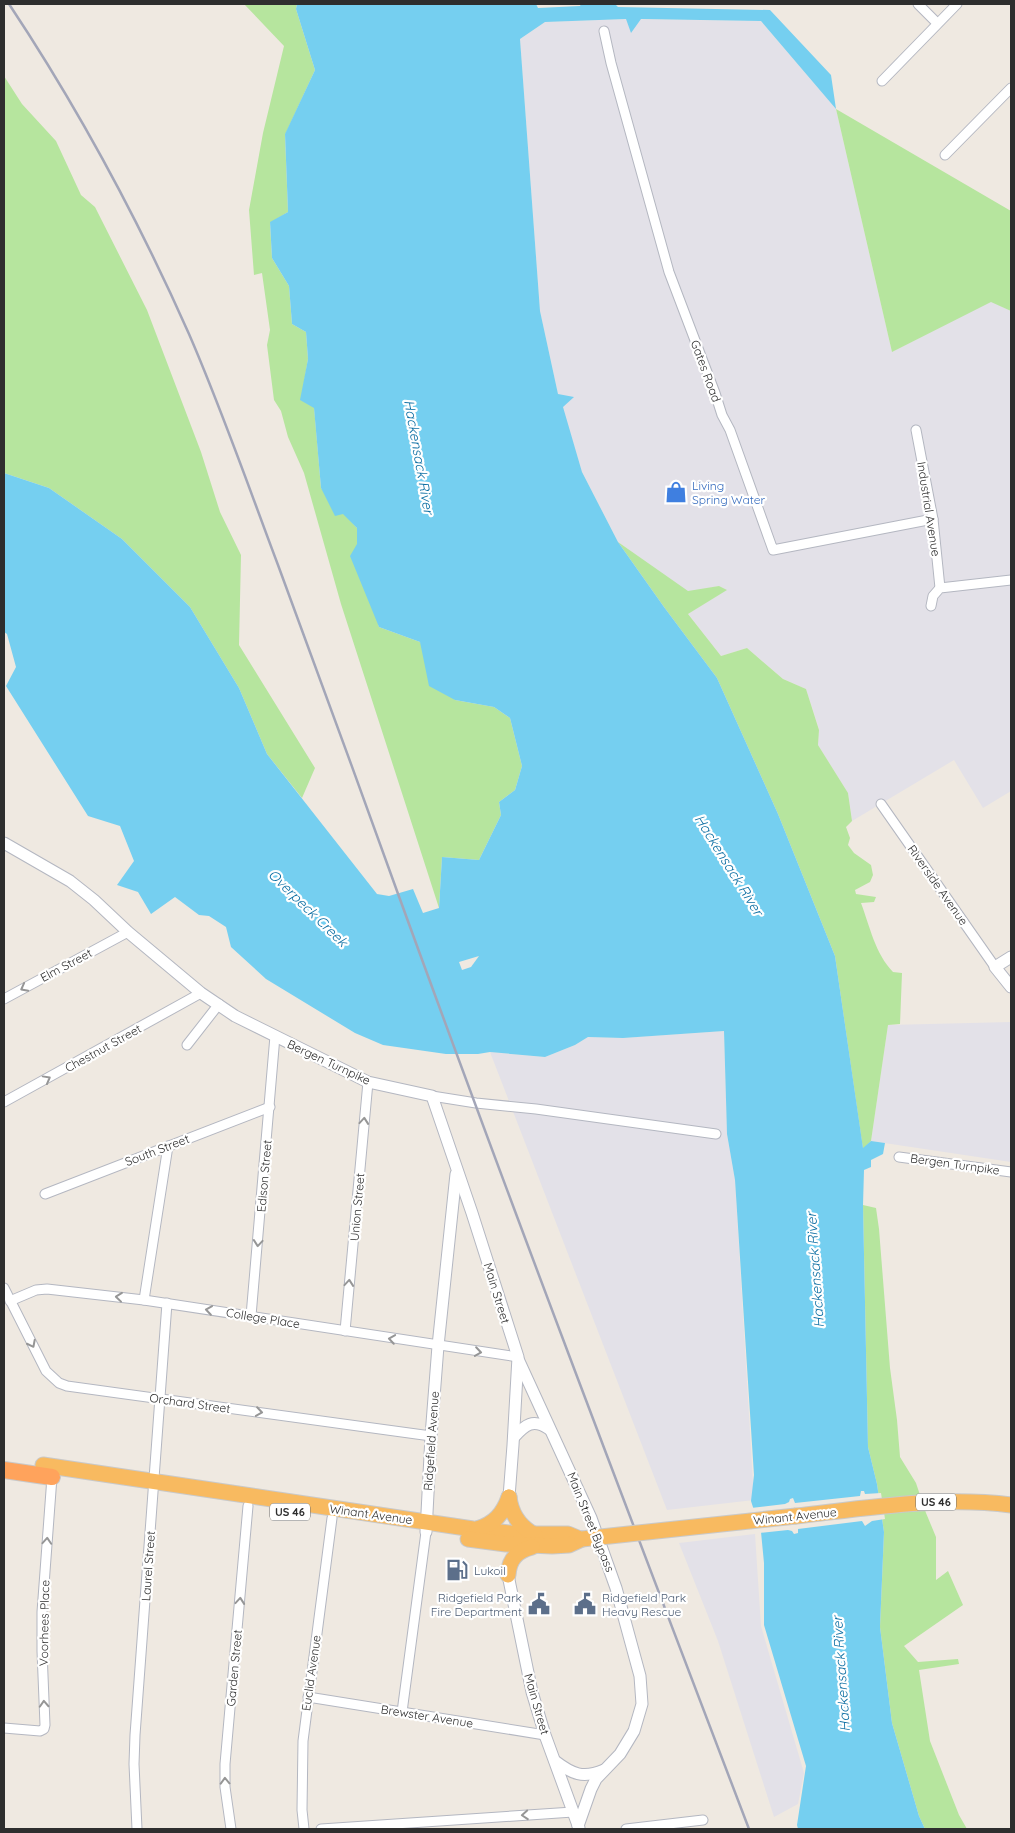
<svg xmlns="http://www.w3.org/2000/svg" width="1015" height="1833" font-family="Quicksand,sans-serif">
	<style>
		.industrial { fill: #e3e1e8 }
		.green { fill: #b6e59e }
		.water { fill: #75cff0 }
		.pier { fill: #efe9e1 }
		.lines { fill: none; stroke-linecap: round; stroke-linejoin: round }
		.minor-casing { stroke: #b4b7c1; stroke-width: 11 }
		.tertiary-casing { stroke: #b4b7c1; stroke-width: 13 }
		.trunk-casing { stroke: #c9c9c9; stroke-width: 17 }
		.motorway-casing { stroke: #c9c9c9; stroke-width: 18 }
		.minor { stroke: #fff; stroke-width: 9 }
		.tertiary { stroke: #fff; stroke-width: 11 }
		.trunk { stroke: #f8ba60; stroke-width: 15 }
		.motorway { stroke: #ffa35c; stroke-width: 16 }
		.rail { stroke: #a3a6b8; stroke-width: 2.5 }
		.trunk-bridge-casing { stroke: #c9c9c9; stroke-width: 17; stroke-linecap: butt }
		.trunk-bridge { stroke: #f8ba60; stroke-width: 15 }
		.oneway { stroke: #969696 }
		.labels { text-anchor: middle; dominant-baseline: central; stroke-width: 4.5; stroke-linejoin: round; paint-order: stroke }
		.shield { fill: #fff; stroke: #6d6d6d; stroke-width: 1 }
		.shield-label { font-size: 11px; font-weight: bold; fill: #2e2e2e }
		.street-label { font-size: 12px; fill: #2e2e2e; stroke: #fff }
		.shop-label { font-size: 12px; fill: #366cbe; stroke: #fff; text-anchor: start }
		.service-label { font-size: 12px; fill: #4e5e75; stroke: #fff; text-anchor: start }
		.water-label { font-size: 14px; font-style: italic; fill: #0d6fa3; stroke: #fff }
	</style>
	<rect width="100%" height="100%" fill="#efe9e1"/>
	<!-- industrial -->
	<g class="industrial">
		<polygon points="626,19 761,21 836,109 892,352 991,301 1011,311 1011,791 983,808 954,760 852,821 848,793 818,745 819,729 806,689 783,679 747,648 721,656 688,614 726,590 719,586 688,592 618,542 582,472 558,394 540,311 520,39 545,22"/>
		<polygon points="1011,1022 1011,1162 871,1141 888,1025"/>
		<polygon points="724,1031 727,1134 735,1180 754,1500 667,1510 490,1052 545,1057 575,1045 588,1037 623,1038"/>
		<polygon points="755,1534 761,1626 804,1773 798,1804 774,1817 718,1641 679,1543"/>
	</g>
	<!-- green -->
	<g class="green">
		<polygon points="244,4 297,4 296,9 315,70 285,135 288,212 270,223 272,258 289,286 292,324 306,332 308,359 301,400 314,407 321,488 357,528 357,544 379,627 420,642 455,700 494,707 510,718 522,766 515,790 499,802 501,815 479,860 442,857 439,908 341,604 304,473 288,437 281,411 274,400 267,345 270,330 262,273 254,275 249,210 263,133 284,46"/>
		<polygon points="4,76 22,104 56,141 81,195 95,207 147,310 201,452 220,512 241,555 239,645 315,768 302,798 267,754 239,688 190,607 122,539 49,488 4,473"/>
		<polygon points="836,109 1011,211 1011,311 991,302 892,352"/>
		<path d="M 618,542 L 688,591 L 719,586 L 727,590 L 688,614 L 721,656 L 747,648 L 783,679 L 806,689 L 819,730 L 818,745 L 848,793 L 852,821 L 846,827 L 850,838 L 848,845 L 854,853 L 871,865 L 873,875 L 870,882 L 855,890 L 856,894 L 876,897 L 874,902 L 861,903 C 870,927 875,953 893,972 L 902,973 L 900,1024 L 888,1025 L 871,1141 L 863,1149 L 835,956 L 778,814 L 717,678 L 664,607 Z"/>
		<polygon points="863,1205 876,1208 879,1229 890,1368 897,1420 900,1457 916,1483 926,1513 936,1537 936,1580 948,1571 963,1605 904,1646 918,1662 958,1659 959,1664 919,1670 930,1741 959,1815 967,1829 925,1829 919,1816 892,1723 880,1627 884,1532 877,1484 868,1447"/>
	</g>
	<!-- water -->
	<polygon class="water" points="297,4 536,4 538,8 580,6 581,4 615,4 618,7 770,10 831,75 836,109 761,21 641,19 631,33 626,19 545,22 520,39 540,311 558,394 574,397 563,407 582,472 618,542 664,607 717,678 778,814 835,956 863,1148 871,1141 885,1143 883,1154 871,1160 871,1167 864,1170 863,1205 868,1447 877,1484 884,1532 880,1627 892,1723 919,1816 925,1829 798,1829 797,1825 806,1766 764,1625 764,1563 761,1532 751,1501 754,1475 735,1180 727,1134 724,1031 623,1038 588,1037 575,1045 545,1057 490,1052 478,1054 446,1054 383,1045 355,1033 266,979 231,947 226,927 209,916 199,915 175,897 151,914 138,892 117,885 134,861 120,826 88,816 6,686 16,667 7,634 4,632 4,473 49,488 122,539 190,607 239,688 267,754 377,894 389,896 413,889 423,913 439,908 442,857 479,860 501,815 499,802 515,790 522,766 510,718 494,707 455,700 429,686 420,642 379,627 350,556 357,544 357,528 343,514 335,516 321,488 314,408 300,400 308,359 306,332 292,324 289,286 272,258 270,222 288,212 285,134 315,70 296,9"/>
	<!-- pier -->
	<g class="pier">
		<polygon points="479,956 471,967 462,970 459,962"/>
		<polygon points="861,1491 864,1491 865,1494 881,1493 885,1519 872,1521 865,1526 862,1521 798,1529 798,1533 794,1534 792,1531 788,1530 759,1533 751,1508 785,1504 789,1502 790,1499 793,1498 795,1503 860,1496"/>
	</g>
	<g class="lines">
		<!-- minor casing -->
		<g class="minor-casing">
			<g id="minor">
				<polyline points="918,4 937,23"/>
				<polyline points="604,31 611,63 669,272 715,393 722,415 730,430 773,550 933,519"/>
				<polyline points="882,81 957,4"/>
				<polyline points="945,155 1011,88"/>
				<polyline points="916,430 933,519 940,588"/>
				<polyline points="931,606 933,596 940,588 1011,580"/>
				<polyline points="881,804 995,967"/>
				<polyline points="4,999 128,932"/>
				<polyline points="187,1045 219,1004"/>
				<polyline points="432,1096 476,1103 536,1109 716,1134"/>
				<polyline points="4,1102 201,993"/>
				<polyline points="899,1157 1011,1172"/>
				<polyline points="45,1194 270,1107"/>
				<polyline points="4,1288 46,1371 59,1383 67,1386 431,1436"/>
				<polyline points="144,1300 168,1146"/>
				<polyline points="10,1301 36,1290 47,1289 144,1300 518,1357"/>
				<polyline points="251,1316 275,1036"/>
				<polyline points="345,1331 368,1082"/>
				<polyline points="308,1697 545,1735"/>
				<polyline points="402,1712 426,1532"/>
				<polyline points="4,1728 40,1731 44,1729 45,1725 42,1651 42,1612 52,1477"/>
				<polyline points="137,1829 134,1764 135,1735 167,1303"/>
				<polyline points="231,1829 225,1787 225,1764 248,1506"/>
				<polyline points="304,1829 302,1810 303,1741 332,1518"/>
				<polyline points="321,1829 573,1812"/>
				<polyline points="626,1829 703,1820"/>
			</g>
		</g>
		<!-- tertiary casing -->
		<g class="tertiary-casing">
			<g id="tertiary">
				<polyline points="4,843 70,881 94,900 128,932 201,993 235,1016 368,1082 432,1096 472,1213 518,1357 513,1445 509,1497"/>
				<polyline points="1011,957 995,967 1011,987"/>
				<polyline points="518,1359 591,1518 616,1588 640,1676 642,1704 634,1731 620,1754 596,1779 591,1789 578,1826"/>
				<path d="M 514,1437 C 525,1425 533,1418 549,1429"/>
				<polyline points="426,1532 431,1436 438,1346 456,1174"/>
				<polyline points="508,1575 532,1692 545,1735 579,1828"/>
				<path d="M 555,1761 C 572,1774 583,1779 604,1770"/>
			</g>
		</g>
		<!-- trunk casing -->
		<g class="trunk-casing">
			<g id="trunk">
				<polyline points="43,1465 473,1529 518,1534 568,1534 580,1539"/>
				<path d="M 509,1497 C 511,1514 520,1527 535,1535"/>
				<path d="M 796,1516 C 867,1508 940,1496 1011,1505"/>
				<path d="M 477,1529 C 494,1524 503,1514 509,1497"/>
				<polyline points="468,1539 506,1544 552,1546 569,1545 582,1539"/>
				<path d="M 508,1575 C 509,1559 517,1551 532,1547"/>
			</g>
		</g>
		<!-- motorway casing -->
		<g class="motorway-casing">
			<polyline id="motorway" points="4,1470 52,1477"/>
		</g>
		<!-- minor -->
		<use href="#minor" class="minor"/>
		<!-- tertiary -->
		<use href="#tertiary" class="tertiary"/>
		<!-- trunk -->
		<use href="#trunk" class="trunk"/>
		<!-- motorway -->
		<use href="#motorway" class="motorway"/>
		<!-- rail -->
		<path class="rail" d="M 9,4 C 78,108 138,219 189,334 C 222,410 249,488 278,565 C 318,674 358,782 397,891 C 511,1205 630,1517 749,1829"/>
		<!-- trunk-bridge casing -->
		<g class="trunk-bridge-casing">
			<polyline id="trunk-bridge" points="582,1539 796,1516"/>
		</g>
		<!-- trunk-bridge -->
		<use href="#trunk-bridge" class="trunk-bridge"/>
	</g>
	<!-- one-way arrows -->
	<defs><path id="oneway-chevron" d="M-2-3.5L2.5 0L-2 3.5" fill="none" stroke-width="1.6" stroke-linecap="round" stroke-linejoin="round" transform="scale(1.25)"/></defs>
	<g class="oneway">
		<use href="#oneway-chevron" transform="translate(24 988) rotate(152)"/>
		<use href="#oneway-chevron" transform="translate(47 1079) rotate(-29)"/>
		<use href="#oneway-chevron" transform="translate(364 1121) rotate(-85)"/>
		<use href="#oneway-chevron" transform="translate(258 1243) rotate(95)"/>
		<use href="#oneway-chevron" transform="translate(349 1283) rotate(-85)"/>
		<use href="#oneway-chevron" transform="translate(119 1297) rotate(-174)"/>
		<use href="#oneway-chevron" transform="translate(209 1310) rotate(-172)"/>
		<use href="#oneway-chevron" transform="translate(392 1339) rotate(-171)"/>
		<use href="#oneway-chevron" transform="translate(32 1344) rotate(63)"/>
		<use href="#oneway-chevron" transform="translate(478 1352) rotate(8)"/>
		<use href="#oneway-chevron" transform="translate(259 1412) rotate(8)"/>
		<use href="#oneway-chevron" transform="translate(47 1541) rotate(-86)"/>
		<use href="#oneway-chevron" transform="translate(240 1601) rotate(-85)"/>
		<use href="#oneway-chevron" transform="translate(44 1704) rotate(-93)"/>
		<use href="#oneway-chevron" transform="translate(225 1781) rotate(-92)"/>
		<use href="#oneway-chevron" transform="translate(525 1815) rotate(176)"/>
	</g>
	<!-- icons -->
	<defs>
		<g id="shop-bare" transform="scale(1.725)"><path d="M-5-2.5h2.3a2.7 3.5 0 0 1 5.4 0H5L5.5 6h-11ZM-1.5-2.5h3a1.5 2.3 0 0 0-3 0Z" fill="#3f7fe0" stroke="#fff" stroke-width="2.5" paint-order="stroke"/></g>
		<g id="fuel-bare" transform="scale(1.725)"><path d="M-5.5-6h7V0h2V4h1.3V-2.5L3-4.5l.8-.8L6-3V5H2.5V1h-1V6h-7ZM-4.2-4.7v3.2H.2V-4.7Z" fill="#5c6f8a" stroke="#fff" stroke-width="2.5" paint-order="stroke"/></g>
		<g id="civic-bare" transform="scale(1.725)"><path d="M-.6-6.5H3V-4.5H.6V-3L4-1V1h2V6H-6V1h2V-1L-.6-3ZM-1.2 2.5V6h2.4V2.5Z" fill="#5c6f8a" stroke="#fff" stroke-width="2.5" paint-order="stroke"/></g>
	</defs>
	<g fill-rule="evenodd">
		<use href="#shop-bare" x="676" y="492"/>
		<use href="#fuel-bare" x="457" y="1570"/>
		<use href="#civic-bare" x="539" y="1604"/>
		<use href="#civic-bare" x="585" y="1604"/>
	</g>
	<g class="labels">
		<!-- shield labels -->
		<g class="shield">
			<rect x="916" y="1493.5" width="40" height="17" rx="4"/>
			<rect x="270" y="1503.5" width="40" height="17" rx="4"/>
		</g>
		<g class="shield-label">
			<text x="936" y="1502">US 46</text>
			<text x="290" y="1512">US 46</text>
		</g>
		<!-- street labels -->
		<g class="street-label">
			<text transform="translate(706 371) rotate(70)">Gates Road</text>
			<text transform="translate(929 509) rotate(81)">Industrial Avenue</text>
			<text transform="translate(938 885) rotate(55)">Riverside Avenue</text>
			<text transform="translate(66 965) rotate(-28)">Elm Street</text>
			<text transform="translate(103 1048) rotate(-29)">Chestnut Street</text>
			<text transform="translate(329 1062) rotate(25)">Bergen Turnpike</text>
			<text transform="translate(157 1150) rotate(-21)">South Street</text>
			<text transform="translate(955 1164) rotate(8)">Bergen Turnpike</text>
			<text transform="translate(264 1176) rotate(-85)">Edison Street</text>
			<text transform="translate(357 1207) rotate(-85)">Union Street</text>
			<text transform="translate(497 1293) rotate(73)">Main Street</text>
			<text transform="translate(263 1318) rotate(9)">College Place</text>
			<text transform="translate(190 1403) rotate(8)">Orchard Street</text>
			<text transform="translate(431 1441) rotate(-86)">Ridgefield Avenue</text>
			<text transform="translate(371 1514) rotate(8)">Winant Avenue</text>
			<text transform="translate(795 1516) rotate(-6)">Winant Avenue</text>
			<text transform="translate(591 1522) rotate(68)">Main Street Bypass</text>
			<text transform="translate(148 1566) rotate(-86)">Laurel Street</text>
			<text transform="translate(44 1623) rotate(-89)">Voorhees Place</text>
			<text transform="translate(234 1668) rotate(-85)">Garden Street</text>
			<text transform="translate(311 1673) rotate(-82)">Euclid Avenue</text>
			<text transform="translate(537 1704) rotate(74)">Main Street</text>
			<text transform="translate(427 1716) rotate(9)">Brewster Avenue</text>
		</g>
		<!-- shop labels -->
		<g class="shop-label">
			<text x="692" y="485">Living<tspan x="692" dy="14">Spring Water</tspan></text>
		</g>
		<!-- service labels -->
		<g class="service-label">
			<text x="474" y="1570">Lukoil</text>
			<text x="522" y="1597" text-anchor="end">Ridgefield Park<tspan x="522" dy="14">Fire Department</tspan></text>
			<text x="602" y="1597">Ridgefield Park<tspan x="602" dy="14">Heavy Rescue</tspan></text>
		</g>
		<!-- water labels -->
		<g class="water-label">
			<text transform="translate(419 457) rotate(80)">Hackensack River</text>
			<text transform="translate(729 865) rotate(58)">Hackensack River</text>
			<text transform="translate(308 908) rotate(44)">Overpeck Creek</text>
			<text transform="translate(815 1270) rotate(-94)">Hackensack River</text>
			<text transform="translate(841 1674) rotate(-94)">Hackensack River</text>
		</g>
	</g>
	<!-- border -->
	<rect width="1015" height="1833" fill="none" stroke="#2e2e2e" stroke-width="10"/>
</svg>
